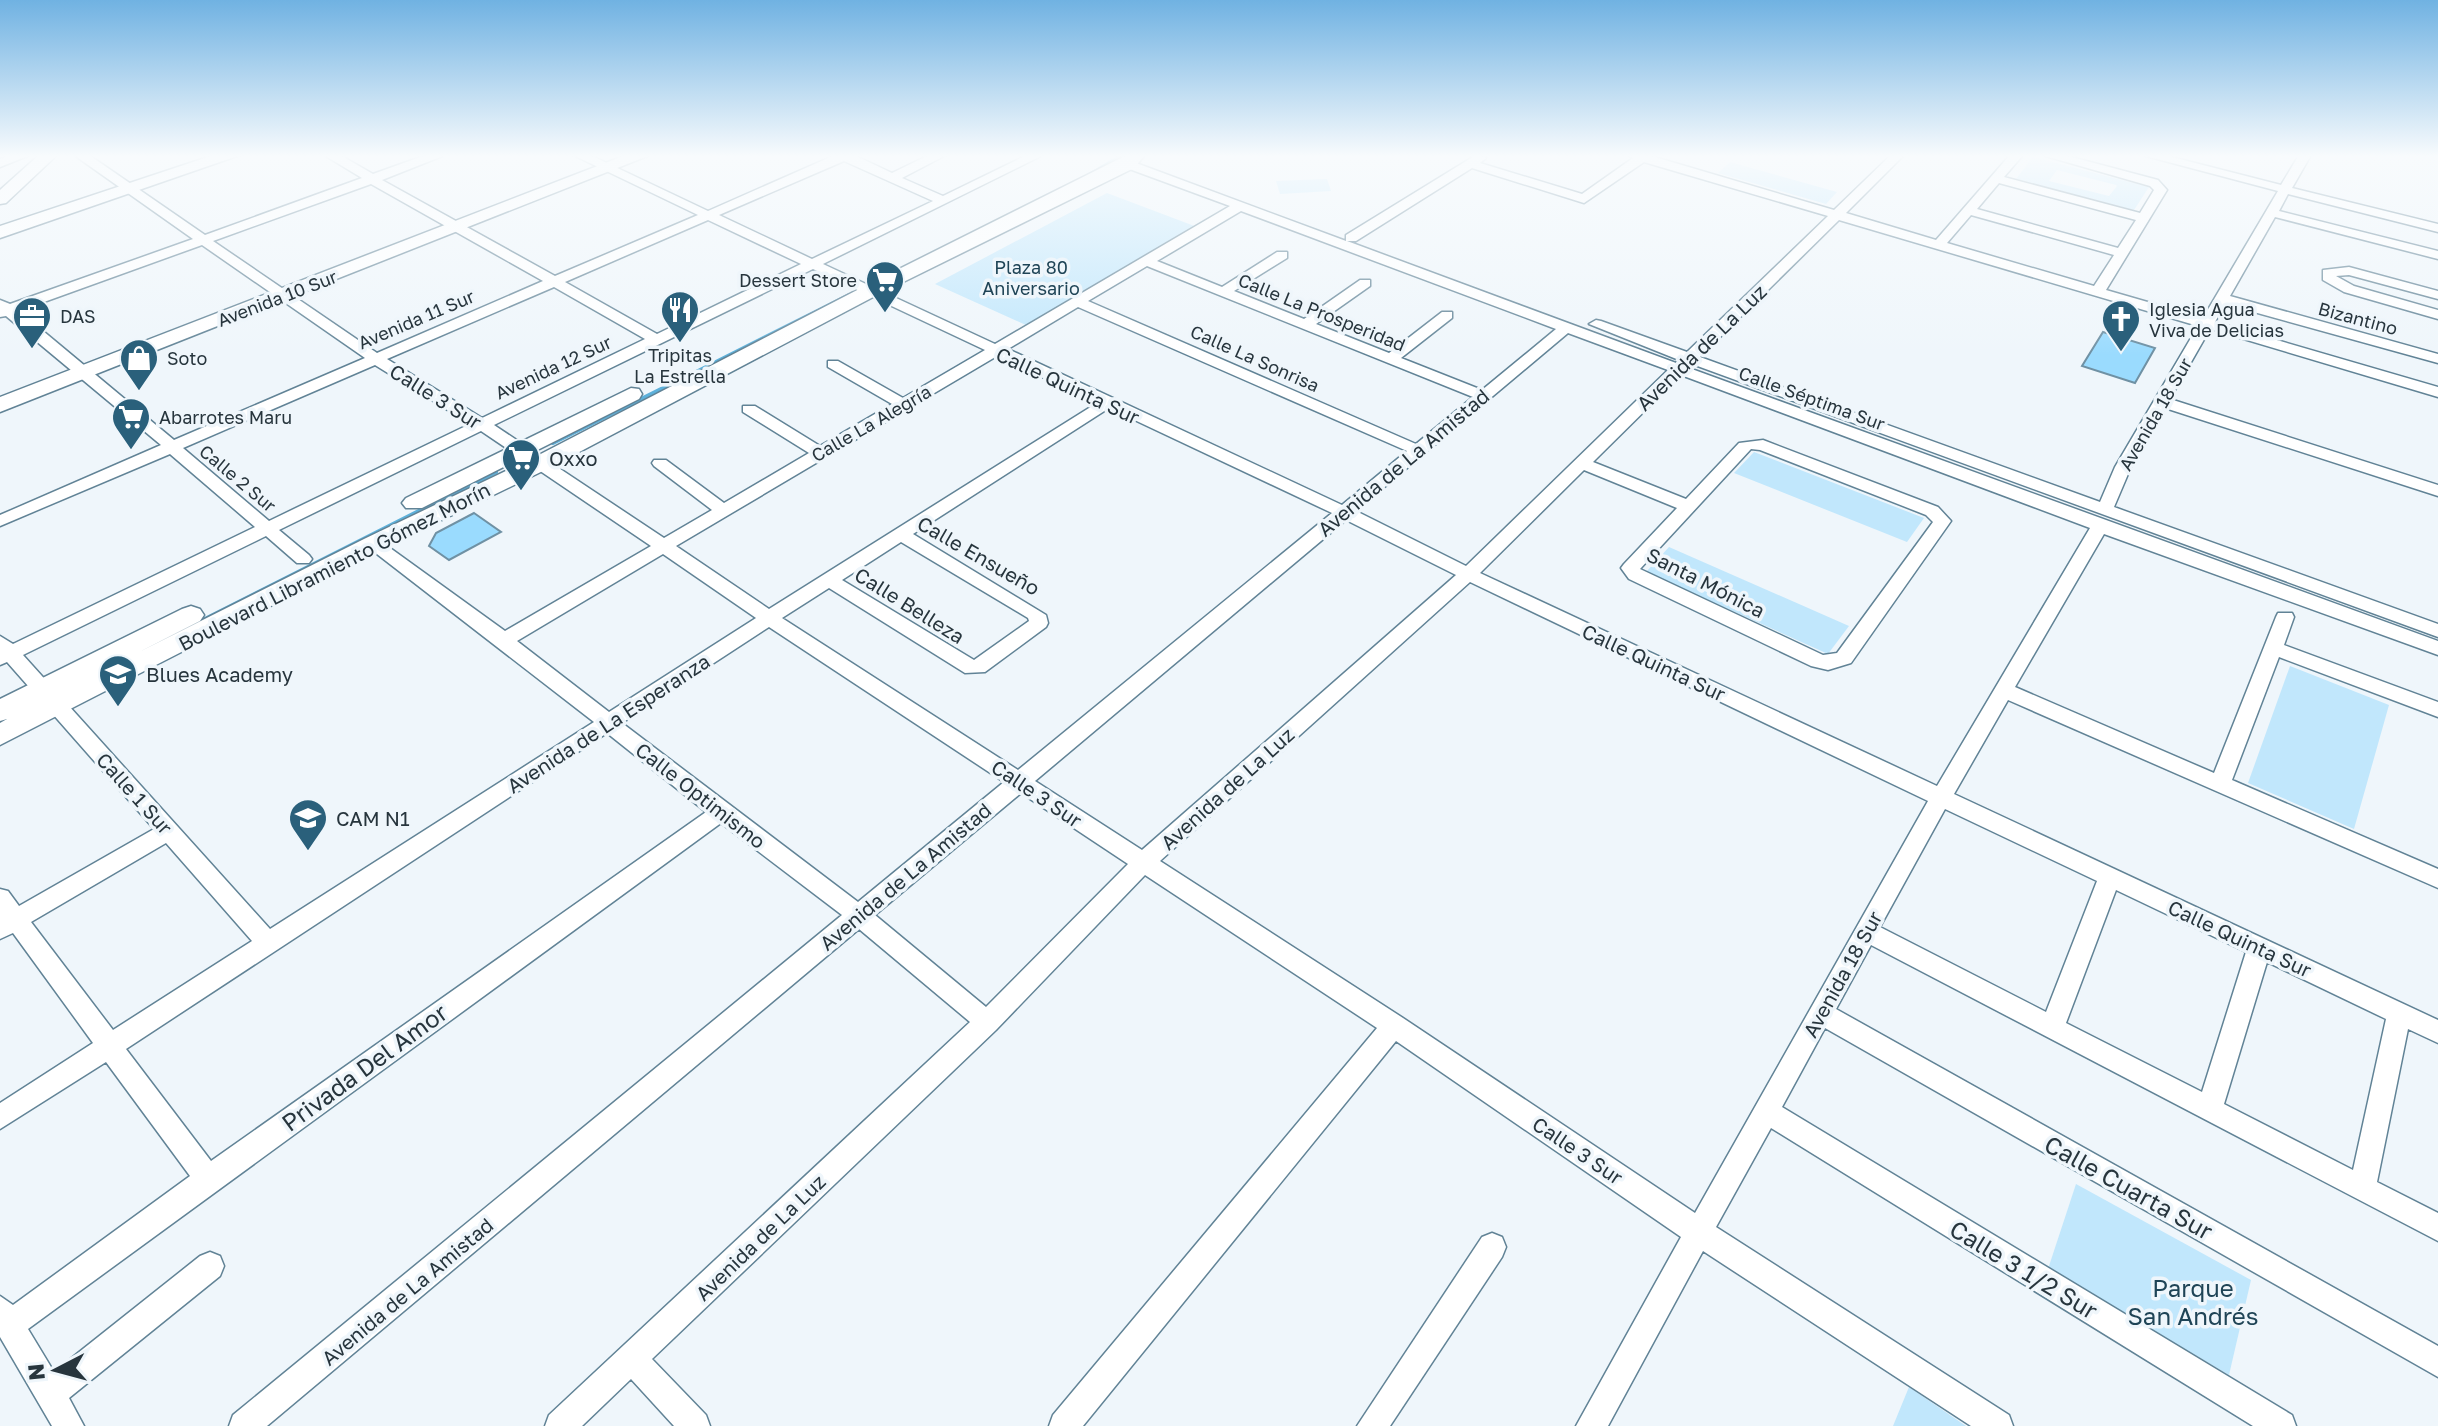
<svg xmlns="http://www.w3.org/2000/svg" width="2438" height="1426" font-family="'Golos Text',sans-serif">
	<style>
		.green { fill: #c1e7fc; fill-rule: evenodd }
		.lines { fill: none; stroke-linecap: round; stroke-linejoin: round }
		.stream-far1 { stroke: #5cb0da; stroke-width: 3 }
		.stream { stroke: #5cb0da; stroke-width: 4 }
		.building { fill: #9adbfe; stroke: #6f91a4; stroke-width: 2 }
		.street-casing { stroke: #618396; stroke-width: 3 }
		.secondary-casing { stroke: #618396; stroke-width: 3 }
		.street { fill: #fff; fill-rule: evenodd }
		.secondary { fill: #fff; fill-rule: evenodd }
		.labels { text-anchor: middle; dominant-baseline: central; stroke-width: 7; stroke-linejoin: round; paint-order: stroke }
		.far-park-label { font-size: 18px; fill: #1f4456; stroke: #eff6fb }
		.far-poi-label { font-size: 18px; fill: #27353d; stroke: #eff6fb; text-anchor: start }
		.far-street-label { font-size: 18px; fill: #27353d; stroke: #eff6fb }
		.street-label { font-size: 20px; fill: #27353d; stroke: #eff6fb }
		.poi-label { font-size: 20px; fill: #27353d; stroke: #eff6fb; text-anchor: start }
		.near-street-label { font-size: 24px; fill: #27353d; stroke: #eff6fb }
		.near-park-label { font-size: 24px; fill: #1f4456; stroke: #eff6fb }
	</style>
	<rect width="100%" height="100%" fill="#eff6fb"/>
	<!-- green -->
	<g class="green">
		<path d="M 2033,157 L 2149,187 L 2134,210 L 2016,179 ZM 2057,170 L 2116,185 L 2117,186 L 2109,196 L 2049,181 Z"/>
		<polygon points="1730,162 1837,192 1826,204 1718,173"/>
		<polygon points="1327,179 1331,191 1280,194 1276,181"/>
		<polygon points="1107,193 1197,227 1028,326 935,284"/>
		<polygon points="1754,452 1924,518 1907,542 1734,473"/>
		<polygon points="1669,547 1849,626 1828,654 1646,572"/>
		<polygon points="2290,666 2389,705 2354,829 2248,783"/>
		<polygon points="2076,1184 2251,1280 2229,1375 2048,1269"/>
		<polygon points="1909,1387 1966,1426 1893,1426"/>
	</g>
	<g class="lines">
		<!-- stream-far1 -->
		<g class="stream-far1">
			<polyline points="1088,175 1122,155"/>
			<polyline points="691,374 848,295"/>
		</g>
		<!-- stream -->
		<g class="stream">
			<polyline points="553,443 695,372"/>
			<polyline points="197,623 496,472"/>
		</g>
	</g>
	<!-- building -->
	<g class="building">
		<polygon points="2103,332 2155,348 2135,383 2082,366"/>
		<polygon points="474,513 501,532 449,560 429,546 436,533"/>
	</g>
	<g class="lines">
		<!-- street casing -->
		<g class="street-casing">
			<g id="street">
				<polygon points="11,155 30,155 0,167 0,159"/>
				<path d="M 74,155 L 89,155 L 205,235 L 362,178 L 324,155 L 340,155 L 373,174 L 426,155 L 445,155 L 382,180 L 555,276 L 698,215 L 573,155 L 590,155 L 708,211 L 835,155 L 854,155 L 892,173 L 929,155 L 946,155 L 902,178 L 943,196 L 1027,155 L 1043,155 L 823,264 L 995,344 L 1230,206 L 1124,167 L 1124,161 L 1128,160 L 1346,241 L 1346,235 L 1476,155 L 1486,158 L 1480,163 L 1582,194 L 1633,158 L 1628,155 L 1648,155 L 1834,210 L 1891,155 L 1904,155 L 1846,213 L 1936,240 L 2010,155 L 2023,155 L 2004,177 L 2140,213 L 2154,190 L 2150,186 L 2042,155 L 2064,155 L 2158,180 L 2167,190 L 2106,290 L 2203,318 L 2278,191 L 2142,155 L 2164,155 L 2281,185 L 2299,155 L 2311,155 L 2292,188 L 2438,224 L 2438,232 L 2288,194 L 2279,211 L 2438,251 L 2438,259 L 2275,217 L 2230,296 L 2438,354 L 2438,363 L 2225,304 L 2215,322 L 2438,387 L 2438,397 L 2210,329 L 2170,399 L 2438,485 L 2438,496 L 2165,408 L 2131,467 L 2114,507 L 2438,624 L 2438,637 L 1692,364 L 1689,368 L 2438,641 L 2438,655 L 2104,534 L 2015,687 L 2214,773 L 2276,617 L 2278,613 L 2292,613 L 2294,617 L 2284,645 L 2438,702 L 2438,717 L 2279,657 L 2232,780 L 2438,869 L 2438,888 L 2008,700 L 1954,794 L 2438,1020 L 2438,1043 L 2408,1029 L 2377,1182 L 2438,1213 L 2438,1241 L 1871,945 L 1836,1009 L 2438,1346 L 2438,1377 L 1825,1028 L 1782,1107 L 2292,1415 L 2296,1426 L 2253,1426 L 1771,1128 L 1716,1227 L 2009,1415 L 2013,1426 L 1971,1426 L 1703,1251 L 1608,1426 L 1576,1426 L 1681,1237 L 1396,1041 L 1083,1426 L 1049,1426 L 1053,1415 L 1377,1028 L 1145,875 L 996,1030 L 652,1359 L 706,1415 L 710,1426 L 674,1426 L 631,1379 L 582,1426 L 545,1426 L 549,1415 L 970,1022 L 859,929 L 267,1426 L 229,1426 L 233,1415 L 842,915 L 721,823 L 28,1329 L 54,1372 L 200,1256 L 210,1252 L 220,1256 L 224,1266 L 220,1276 L 69,1398 L 84,1426 L 52,1426 L 0,1337 L 0,1296 L 13,1305 L 190,1176 L 106,1062 L 0,1129 L 0,1103 L 93,1043 L 13,933 L 0,939 L 0,889 L 8,891 L 19,906 L 154,829 L 7,662 L 0,665 L 0,636 L 13,644 L 255,527 L 170,454 L 0,526 L 0,515 L 161,445 L 6,316 L 0,317 L 0,300 L 10,304 L 193,239 ZM 844,161 L 933,201 L 812,259 L 719,215 ZM 1644,162 L 1828,216 L 1687,352 L 1601,321 L 1596,320 L 1589,324 L 1679,360 L 1676,363 L 1347,241 L 1356,241 L 1472,168 L 1584,203 ZM 1999,183 L 2136,220 L 2118,248 L 1977,209 ZM 371,184 L 543,281 L 377,353 L 213,241 ZM 1241,211 L 1556,329 L 1482,390 L 1401,358 L 1452,318 L 1452,312 L 1442,312 L 1389,353 L 1316,324 L 1370,286 L 1370,280 L 1360,280 L 1304,319 L 1234,291 L 1287,258 L 1287,252 L 1277,252 L 1222,287 L 1157,261 ZM 1971,215 L 2114,255 L 2094,286 L 1947,243 ZM 708,220 L 801,264 L 657,334 L 565,282 ZM 1839,220 L 2198,326 L 2115,467 L 2100,502 L 1700,357 ZM 202,245 L 365,358 L 174,440 L 19,311 ZM 1147,266 L 1473,397 L 1416,444 L 1088,301 ZM 813,269 L 985,350 L 903,398 L 838,361 L 828,361 L 828,367 L 892,404 L 820,446 L 755,406 L 743,406 L 743,412 L 809,453 L 724,503 L 666,460 L 654,460 L 652,463 L 654,466 L 712,510 L 664,538 L 494,425 ZM 554,287 L 645,339 L 482,418 L 387,359 ZM 1078,307 L 1407,451 L 1342,505 L 1008,349 ZM 1568,333 L 1668,370 L 1466,566 L 1356,511 ZM 997,356 L 1097,403 L 769,609 L 676,546 ZM 375,365 L 470,424 L 269,521 L 183,448 ZM 1681,375 L 2090,528 L 1937,786 L 1480,573 L 1584,470 L 1677,508 L 1624,564 L 1621,568 L 1629,579 L 1811,666 L 1828,670 L 1851,663 L 1951,521 L 1938,507 L 1763,440 L 1739,443 L 1686,499 L 1593,462 ZM 1109,408 L 1332,513 L 1018,770 L 782,618 L 829,588 L 965,673 L 985,672 L 1046,627 L 1048,623 L 1046,615 L 913,534 ZM 481,431 L 651,546 L 505,631 L 379,540 L 367,540 L 364,544 L 594,722 L 270,929 L 23,655 L 266,536 L 297,563 L 309,563 L 312,559 L 309,555 L 279,530 ZM 1751,449 L 1760,450 L 1926,515 L 1933,522 L 1837,653 L 1823,655 L 1640,569 ZM 1346,520 L 1456,575 L 1142,850 L 1035,781 ZM 901,542 L 1028,618 L 1029,621 L 974,660 L 842,580 ZM 663,554 L 756,618 L 609,712 L 517,641 ZM 1470,582 L 1928,801 L 1695,1213 L 1403,1018 L 1160,861 ZM 769,627 L 1004,782 L 858,902 L 622,723 ZM 607,733 L 706,812 L 211,1161 L 126,1049 ZM 1021,793 L 1128,864 L 986,1007 L 875,915 ZM 1945,809 L 2097,881 L 2046,1012 L 1880,927 ZM 166,843 L 252,941 L 113,1030 L 31,922 ZM 2116,890 L 2246,952 L 2202,1092 L 2066,1023 ZM 2267,962 L 2386,1019 L 2353,1170 L 2224,1104 Z"/>
				<polygon points="2349,267 2438,291 2438,299 2349,275 2336,276 2354,286 2438,310 2438,319 2344,292 2323,280 2323,270"/>
				<polygon points="1492,1233 1502,1237 1506,1247 1502,1257 1390,1426 1357,1426 1482,1237"/>
			</g>
		</g>
		<!-- secondary casing -->
		<g class="secondary-casing">
			<g id="secondary">
				<polygon points="39,155 57,155 6,203 0,204 0,190"/>
				<polygon points="214,155 240,155 0,238 0,226"/>
				<polygon points="626,155 650,155 0,412 0,397"/>
				<polygon points="1127,155 1145,155 1134,168 877,295 549,468 382,549 0,745 0,723 7,719 0,721 0,699 182,609 191,606 200,609 204,615 200,621 137,653 364,539 533,458 863,287"/>
				<polygon points="631,388 639,389 642,394 639,399 422,508 406,508 402,503 406,498"/>
			</g>
		</g>
		<!-- street -->
		<use href="#street" class="street"/>
		<!-- secondary -->
		<use href="#secondary" class="secondary"/>
	</g>
	<!-- sky -->
	<linearGradient id="sky" x2="0" y2="1"><stop stop-color="#70b2e2"/><stop offset="0.44" stop-color="#f8fbfd"/><stop offset="1" stop-color="#f8fbfd" stop-opacity="0"/></linearGradient>
	<rect width="2438" height="355" fill="url(#sky)"/>
	<!-- icons -->
	<defs>
		<g id="supermarket-pin" transform="scale(2)"><path d="M0 17L-7.5 6A9.5 9.5 0 1 1 7.5 6Z" fill="#2a607b" stroke="#eff6fb"/><path d="M-6-5.5h2.5l.6 2H6L4.5 2H-2.5L-4.4-4H-6ZM-1.5 3.2a1.3 1.3 0 1 0 .1 0ZM3 3.2a1.3 1.3 0 1 0 .1 0Z" fill="#fff"/></g>
		<g id="restaurant-pin" transform="scale(2)"><path d="M0 17L-7.5 6A9.5 9.5 0 1 1 7.5 6Z" fill="#2a607b" stroke="#eff6fb"/><path d="M-5-6h1v4h1v-4h1v4h1v-4h1v5L-1.5 .5V6h-2V.5L-5-1ZM5-6V6H3V1.5H1.5Q1.5-4 5-6Z" fill="#fff"/></g>
		<g id="office-pin" transform="scale(2)"><path d="M0 17L-7.5 6A9.5 9.5 0 1 1 7.5 6Z" fill="#2a607b" stroke="#eff6fb"/><path d="M-6-3h4V-5.5h4V-3h4V5H-6ZM-1-4.5V-3h2v-1.5ZM-6 0V1H6V0Z" fill="#fff"/></g>
		<g id="church-pin" transform="scale(2)"><path d="M0 17L-7.5 6A9.5 9.5 0 1 1 7.5 6Z" fill="#2a607b" stroke="#eff6fb"/><path d="M-1.2-6h2.4v3.5h3.3v2.4h-3.3V6h-2.4V-.1h-3.3v-2.4h3.3Z" fill="#fff"/></g>
		<g id="shop-pin" transform="scale(2)"><path d="M0 17L-7.5 6A9.5 9.5 0 1 1 7.5 6Z" fill="#2a607b" stroke="#eff6fb"/><path d="M-5-2.5h2.3a2.7 3.5 0 0 1 5.4 0H5L5.5 6h-11ZM-1.5-2.5h3a1.5 2.3 0 0 0-3 0Z" fill="#fff"/></g>
		<g id="school-pin" transform="scale(2)"><path d="M0 17L-7.5 6A9.5 9.5 0 1 1 7.5 6Z" fill="#2a607b" stroke="#eff6fb"/><path d="M0-5L7-2L0 1L-7-2ZM-4 1L0 2.5L4 1V4Q0 6-4 4Z" fill="#fff"/></g>
	</defs>
	<g fill-rule="evenodd">
		<use href="#supermarket-pin" x="885" y="280"/>
		<use href="#restaurant-pin" x="680" y="310"/>
		<use href="#office-pin" x="32" y="316"/>
		<use href="#church-pin" x="2121" y="319"/>
		<use href="#shop-pin" x="139" y="358"/>
		<use href="#supermarket-pin" x="131" y="417"/>
		<use href="#supermarket-pin" x="521" y="458"/>
		<use href="#school-pin" x="118" y="674"/>
		<use href="#school-pin" x="308" y="818"/>
	</g>
	<g class="labels">
		<!-- far-park labels -->
		<g class="far-park-label">
			<text x="1031" y="267">Plaza 80<tspan x="1031" dy="21">Aniversario</tspan></text>
		</g>
		<!-- far-poi labels -->
		<g class="far-poi-label">
			<text x="857" y="280" text-anchor="end">Dessert Store</text>
			<text x="2149" y="309">Iglesia Agua<tspan x="2149" dy="21">Viva de Delicias</tspan></text>
			<text x="60" y="316">DAS</text>
			<text x="680" y="355" text-anchor="middle">Tripitas<tspan x="680" dy="21">La Estrella</tspan></text>
			<text x="167" y="358">Soto</text>
			<text x="159" y="417">Abarrotes Maru</text>
		</g>
		<!-- far-street labels -->
		<g class="far-street-label">
			<text transform="translate(277 298) rotate(-21)">Avenida 10 Sur</text>
			<text transform="translate(1322 312) rotate(22)">Calle La Prosperidad</text>
			<text transform="translate(2358 318) rotate(15)">Bizantino</text>
			<text transform="translate(416 319) rotate(-23)">Avenida 11 Sur</text>
			<text transform="translate(1255 358) rotate(24)">Calle La Sonrisa</text>
			<text transform="translate(553 367) rotate(-25)">Avenida 12 Sur</text>
			<text transform="translate(1812 398) rotate(20)">Calle Séptima Sur</text>
			<text transform="translate(2155 414) rotate(-60)">Avenida 18 Sur</text>
			<text transform="translate(871 423) rotate(-30)">Calle La Alegría</text>
			<text transform="translate(238 478) rotate(40)">Calle 2 Sur</text>
		</g>
		<!-- street labels -->
		<g class="street-label">
			<text transform="translate(1701 347) rotate(-44)">Avenida de La Luz</text>
			<text transform="translate(1068 385) rotate(25)">Calle Quinta Sur</text>
			<text transform="translate(436 396) rotate(32)">Calle 3 Sur</text>
			<text transform="translate(1403 462) rotate(-40)">Avenida de La Amistad</text>
			<text transform="translate(979 555) rotate(30)">Calle Ensueño</text>
			<text transform="translate(334 566) rotate(-27)">Boulevard Libramiento Gómez Morín</text>
			<text transform="translate(1706 582) rotate(27)">Santa Mónica</text>
			<text transform="translate(910 605) rotate(32)">Calle Belleza</text>
			<text transform="translate(1654 662) rotate(25)">Calle Quinta Sur</text>
			<text transform="translate(608 723) rotate(-33)">Avenida de La Esperanza</text>
			<text transform="translate(1227 788) rotate(-42)">Avenida de La Luz</text>
			<text transform="translate(135 793) rotate(48)">Calle 1 Sur</text>
			<text transform="translate(1037 793) rotate(34)">Calle 3 Sur</text>
			<text transform="translate(701 795) rotate(38)">Calle Optimismo</text>
			<text transform="translate(905 876) rotate(-40)">Avenida de La Amistad</text>
			<text transform="translate(2240 938) rotate(25)">Calle Quinta Sur</text>
			<text transform="translate(1842 974) rotate(-61)">Avenida 18 Sur</text>
			<text transform="translate(1578 1150) rotate(34)">Calle 3 Sur</text>
			<text transform="translate(760 1237) rotate(-44)">Avenida de La Luz</text>
			<text transform="translate(407 1291) rotate(-40)">Avenida de La Amistad</text>
		</g>
		<!-- poi labels -->
		<g class="poi-label">
			<text x="549" y="458">Oxxo</text>
			<text x="146" y="674">Blues Academy</text>
			<text x="336" y="818">CAM N1</text>
		</g>
		<!-- near-street labels -->
		<g class="near-street-label">
			<text transform="translate(364 1067) rotate(-36)">Privada Del Amor</text>
			<text transform="translate(2129 1187) rotate(29)">Calle Cuarta Sur</text>
			<text transform="translate(2024 1269) rotate(31)">Calle 3 1/2 Sur</text>
		</g>
		<!-- near-park labels -->
		<g class="near-park-label">
			<text x="2193" y="1287">Parque<tspan x="2193" dy="28">San Andrés</tspan></text>
		</g>
	</g>
	<!-- north arrow -->
	<g transform="translate(56 1370) rotate(264)" stroke="#eff6fb" stroke-width="6" paint-order="stroke">
	<path d="M0-6L14 30L0 20L-14 30Z" fill="#27353d"/>
	<text y="-12" font-size="22" font-weight="bold" text-anchor="middle" fill="#27353d">N</text>
	</g>
</svg>
